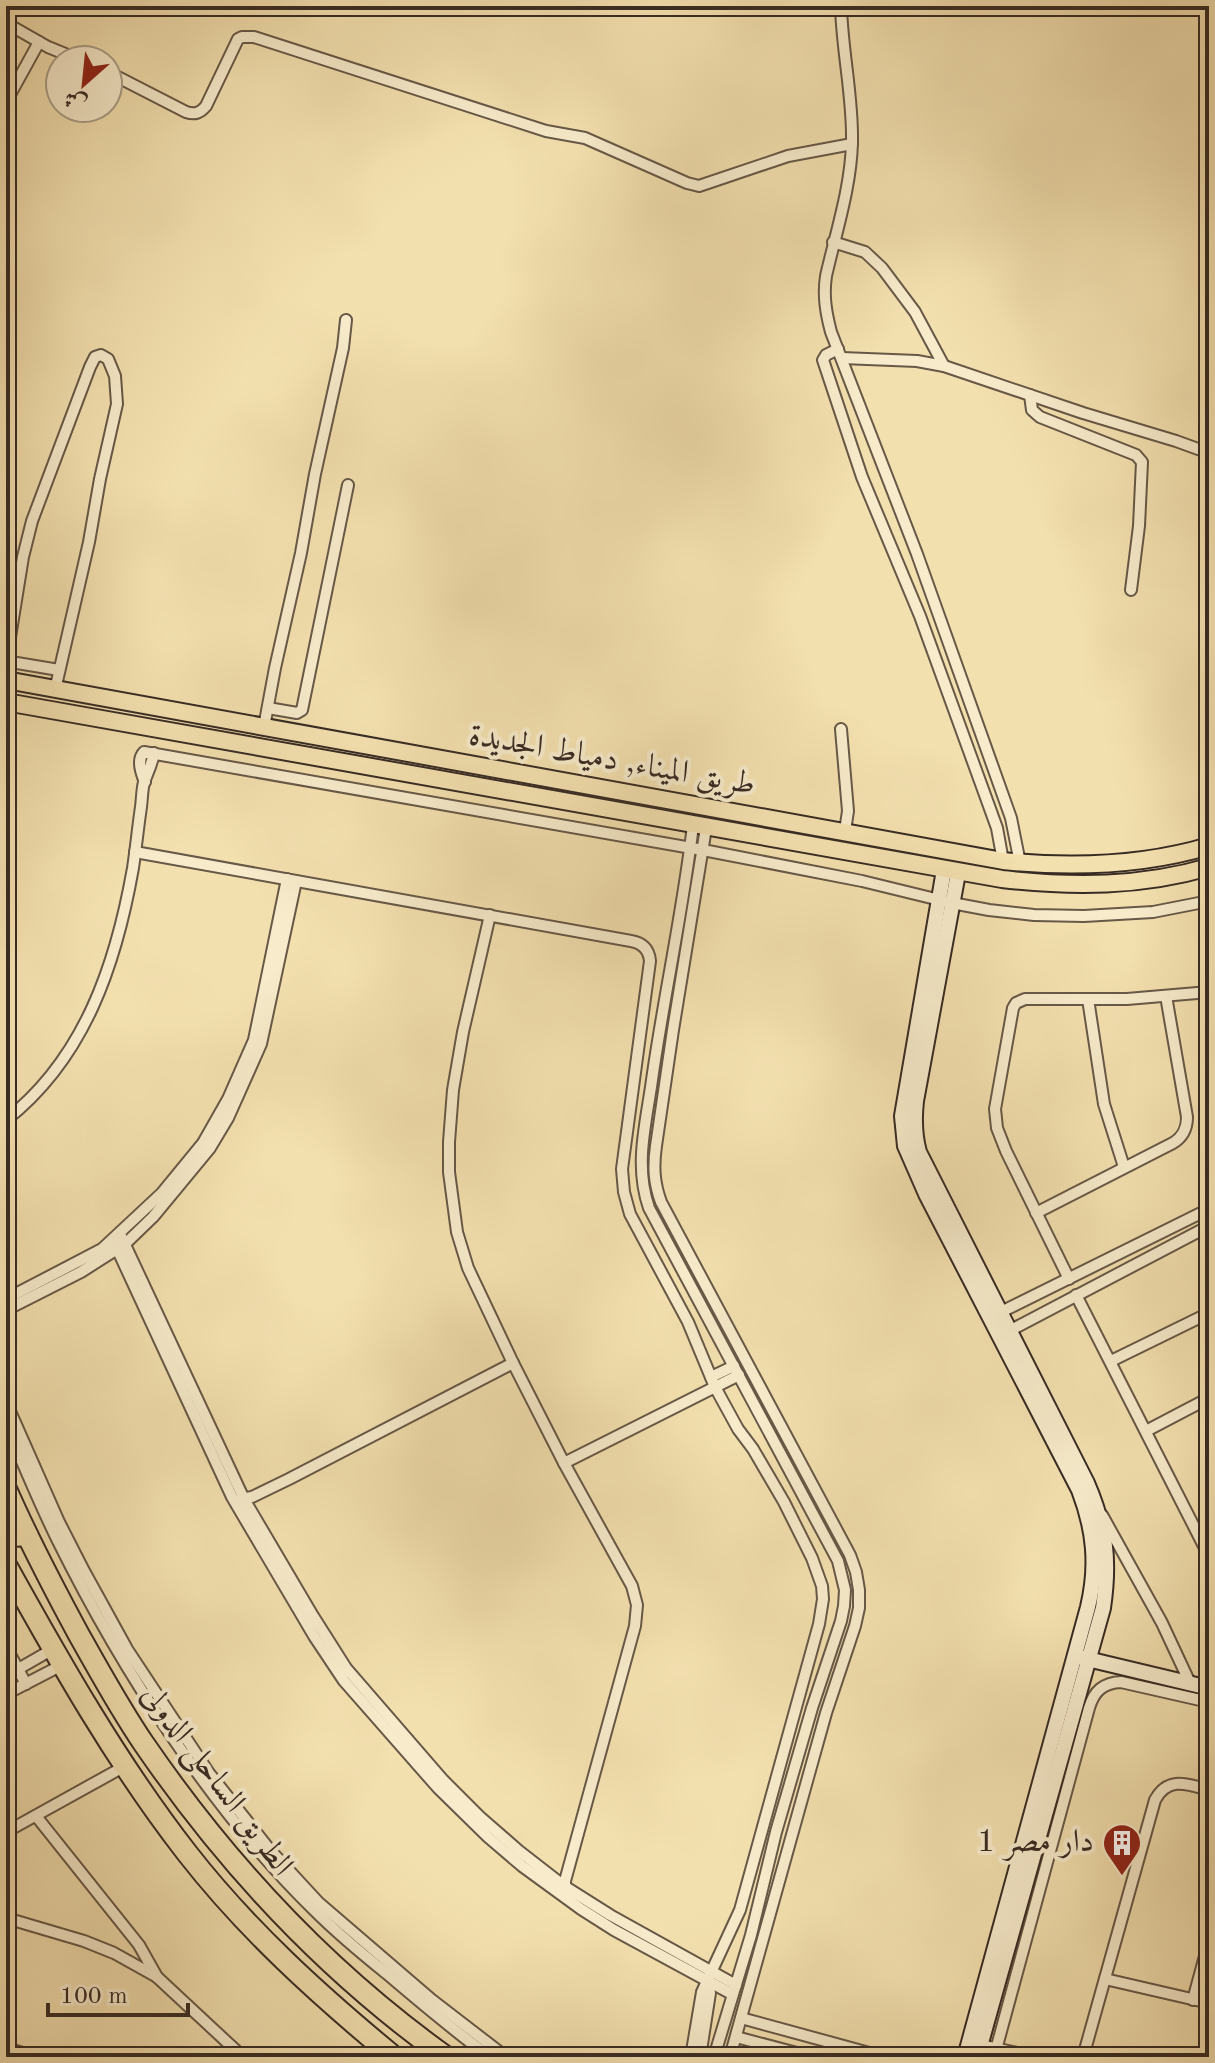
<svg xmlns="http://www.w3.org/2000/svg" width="1215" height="2063" font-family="'Old Standard TT',Amiri,serif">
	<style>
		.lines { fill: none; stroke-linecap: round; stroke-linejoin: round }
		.street-casing { stroke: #675847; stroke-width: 14 }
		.secondary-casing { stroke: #382b24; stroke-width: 18 }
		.primary-casing { stroke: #382b24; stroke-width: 20 }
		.highway-casing { stroke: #382b24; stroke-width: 24 }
		.street { stroke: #f7ebcb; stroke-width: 10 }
		.secondary { stroke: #f7ebcb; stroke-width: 14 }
		.primary { stroke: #f3e0af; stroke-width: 16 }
		.highway { stroke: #f3e0af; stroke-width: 20 }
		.labels { text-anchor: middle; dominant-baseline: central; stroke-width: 8; stroke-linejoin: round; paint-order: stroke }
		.street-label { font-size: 32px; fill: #382b24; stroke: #f7ebcb }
		.poi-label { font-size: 32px; fill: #382b24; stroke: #f7ebcb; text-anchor: end }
	</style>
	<rect width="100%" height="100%" fill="#f3e0af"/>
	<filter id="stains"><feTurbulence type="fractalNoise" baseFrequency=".0025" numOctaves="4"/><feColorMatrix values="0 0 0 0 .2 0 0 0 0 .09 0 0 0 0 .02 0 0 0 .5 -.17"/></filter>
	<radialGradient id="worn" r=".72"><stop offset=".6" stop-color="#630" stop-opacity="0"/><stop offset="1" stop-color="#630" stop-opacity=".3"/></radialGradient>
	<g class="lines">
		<!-- street casing -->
		<g class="street-casing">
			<g id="street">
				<path d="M 841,6 C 842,51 853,96 852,142 C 851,187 836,232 826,276 C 823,296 826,313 831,332 L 917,554 L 1011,818 L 1020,863"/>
				<polyline points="6,23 48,47 80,60"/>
				<path d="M 108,72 L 186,112 C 195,115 200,113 206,106 L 238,39 L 242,37 L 254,37 L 546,131 L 585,138 L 687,183 L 699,186 L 788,156 L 852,144"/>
				<polyline points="6,102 39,42"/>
				<polyline points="833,242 865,252 882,268 915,312 944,366"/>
				<polyline points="838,349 826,355 823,360 862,477 920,616 997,828 1003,861"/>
				<polyline points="842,358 917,361 944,366 1083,413 1176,441 1209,453"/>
				<polyline points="1030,395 1032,410 1040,417 1136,455 1142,462 1139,526 1131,590"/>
				<polyline points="55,690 89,542 100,479 117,404 115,376 108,359 101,355 95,357 90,367 32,521 23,557 7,656 8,660 11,662 59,670"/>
				<polyline points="268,708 297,713 302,710 348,485"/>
				<polyline points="264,727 275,668 301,553 315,474 343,348 346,320"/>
				<polyline points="841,729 848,811 845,831"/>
				<path d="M 145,782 C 141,773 137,759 144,752 L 703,850 L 862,881 L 952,903 L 989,910 L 1034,915 L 1084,916 L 1153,912 L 1209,901"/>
				<path d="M 693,825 C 683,911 664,995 652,1080 C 646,1124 634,1165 649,1208 L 838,1561 L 845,1590 L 844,1606 L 841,1621 L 812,1708 L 776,1832 L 751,1935 L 714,2057"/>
				<path d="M 706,828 L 673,1030 L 656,1146 C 653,1167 654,1183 661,1202 L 850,1555 L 856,1572 L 859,1590 L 859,1608 L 855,1626 L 826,1713 L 730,2057"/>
				<path d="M 135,852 L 631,941 C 643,943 649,950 650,961 L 622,1169 L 624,1192 L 630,1214 L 688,1322 L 715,1387 L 738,1429 L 753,1449 L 784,1502 L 812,1558 L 822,1586 L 823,1599 L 819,1624 L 740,1910 L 702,1992 L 691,2057"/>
				<polyline points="490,915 463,1032 453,1090 449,1142 449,1172 457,1232 468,1268 513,1363 564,1463 632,1586 637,1605 635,1626 565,1881 565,1897"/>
				<polyline points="1088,999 1104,1104 1124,1167"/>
				<path d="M 6,1120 C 85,1058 116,964 133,868 C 136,848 138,827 141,807 C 142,799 142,790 144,782 C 148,772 152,764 154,753"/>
				<path d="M 1036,1213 L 1173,1143 C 1183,1137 1187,1129 1187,1117 L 1166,996"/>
				<polyline points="120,1234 244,1499 313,1616 346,1668 443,1780 480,1817 519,1851 564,1886 610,1915 736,1985"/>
				<polyline points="113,1240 232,1497 314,1636 344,1681 438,1788 488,1837 522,1866 581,1909 614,1930 732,1994"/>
				<polyline points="1069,1279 1006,1151 997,1128 995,1109 1013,1008 1016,1003 1025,999 1127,999 1209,992"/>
				<polyline points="1076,1295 1209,1556"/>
				<polyline points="6,1299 102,1249 162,1193 203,1143 228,1099 254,1040 287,879"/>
				<polyline points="6,1310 81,1272 125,1244 153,1217 210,1148 228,1118 261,1044 296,881"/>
				<polyline points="999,1313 1209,1209"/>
				<polyline points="1009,1331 1209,1226"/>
				<polyline points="1111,1361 1209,1313"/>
				<polyline points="711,1377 734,1366"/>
				<polyline points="6,1402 59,1522 84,1571 127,1649 209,1773 270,1850 318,1902 432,2000 506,2057"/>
				<path d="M 6,1424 C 23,1463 39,1503 58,1541 C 121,1668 211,1809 313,1909 C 336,1932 361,1953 386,1973 C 420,2002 454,2031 490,2057"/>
				<polyline points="1146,1431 1209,1398"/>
				<polyline points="564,1463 739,1375"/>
				<polyline points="240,1499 252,1497 289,1479 513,1363"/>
				<polyline points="1102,1515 1162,1623 1190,1683"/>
				<polyline points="6,1647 26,1684"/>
				<polyline points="6,1676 53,1649"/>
				<polyline points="6,1694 62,1665"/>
				<polyline points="36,1816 139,1945 157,1977"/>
				<polyline points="6,1832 125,1766"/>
				<polyline points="6,1918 84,1941 114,1953 157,1977 243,2057"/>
				<polyline points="1105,1979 1209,2003"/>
				<polyline points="1193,2000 1209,1941"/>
				<polyline points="741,2018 884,2057"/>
				<polyline points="736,2037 812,2057"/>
				<polyline points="980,2045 1036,2057"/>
				<polyline points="6,2048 36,2057"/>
				<polyline points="700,2057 710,1993 708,1981"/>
				<path d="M 994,2057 L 1089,1708 C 1094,1691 1103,1683 1121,1682 L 1209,1702"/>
				<path d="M 1083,2057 L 1155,1800 C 1168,1776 1187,1784 1209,1790"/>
			</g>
		</g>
		<!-- secondary casing -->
		<g class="secondary-casing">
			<g id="secondary">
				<path d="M 944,870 L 902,1116 L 905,1146 L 926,1194 L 1079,1490 C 1094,1529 1098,1565 1088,1607 L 965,2057"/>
				<path d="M 958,873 L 916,1101 C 914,1119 914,1134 919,1152 L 1087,1483 C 1106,1527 1110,1560 1103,1608 L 977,2057"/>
				<polyline points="1079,1657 1209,1688"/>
			</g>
		</g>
		<!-- primary casing -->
		<g class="primary-casing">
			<g id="primary">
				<path d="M 6,680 L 1003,861 C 1073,868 1142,866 1209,846"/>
				<path d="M 6,702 L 1002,879 C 1072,887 1141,887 1209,867"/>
			</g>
		</g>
		<!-- highway casing -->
		<g class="highway-casing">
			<g id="highway">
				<path d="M 6,1489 C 28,1539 53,1587 79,1635 C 100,1672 120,1709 144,1744 C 227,1865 327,1972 446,2057"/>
				<polyline points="6,1540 13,1536 27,1535"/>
				<path d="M 6,1565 C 61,1664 117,1763 187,1853 C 247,1930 319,1995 394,2057"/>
			</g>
		</g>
		<!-- street -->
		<use href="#street" class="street"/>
		<!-- secondary -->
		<use href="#secondary" class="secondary"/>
		<!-- primary -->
		<use href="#primary" class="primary"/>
		<!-- highway -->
		<use href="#highway" class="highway"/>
	</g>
	<!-- icons -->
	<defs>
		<g id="building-pin" transform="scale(2)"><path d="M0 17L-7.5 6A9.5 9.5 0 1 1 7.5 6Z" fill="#8f2418" stroke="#f7ebcb"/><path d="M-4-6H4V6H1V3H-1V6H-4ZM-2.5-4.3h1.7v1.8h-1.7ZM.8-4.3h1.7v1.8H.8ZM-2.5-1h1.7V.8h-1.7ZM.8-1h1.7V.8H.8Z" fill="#fff"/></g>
	</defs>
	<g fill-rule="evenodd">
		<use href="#building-pin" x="1122" y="1843"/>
	</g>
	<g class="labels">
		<!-- street labels -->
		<g class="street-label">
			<text transform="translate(612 761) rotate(10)">طريق الميناء, دمياط الجديدة</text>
			<text transform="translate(216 1781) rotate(53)">الطريق الساحلى الدولى</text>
		</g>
		<!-- poi labels -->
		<g class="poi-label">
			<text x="1094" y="1843">دار مصر 1</text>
		</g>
	</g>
	<!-- margin -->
	<rect width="1215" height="2063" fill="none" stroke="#f3e0af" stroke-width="32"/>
	<rect x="8" y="8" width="1199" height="2047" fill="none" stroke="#382b24" stroke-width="4"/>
	<rect x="16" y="16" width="1183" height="2031" fill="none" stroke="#382b24" stroke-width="2"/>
	<!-- north arrow -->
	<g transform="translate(84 84) rotate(207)"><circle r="38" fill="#f7ebcb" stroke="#ab9e88" stroke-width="2"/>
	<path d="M0-6L14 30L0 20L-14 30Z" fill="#8f2418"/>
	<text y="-12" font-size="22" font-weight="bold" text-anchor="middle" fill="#382b24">ش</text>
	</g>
	<!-- scale -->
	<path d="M48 2003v12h140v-12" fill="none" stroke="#382b24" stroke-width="4"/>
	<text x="60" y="2003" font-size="24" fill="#382b24" stroke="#f7ebcb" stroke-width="6" paint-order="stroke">100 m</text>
	<rect width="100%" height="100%" filter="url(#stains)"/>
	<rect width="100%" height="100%" fill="url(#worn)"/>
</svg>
